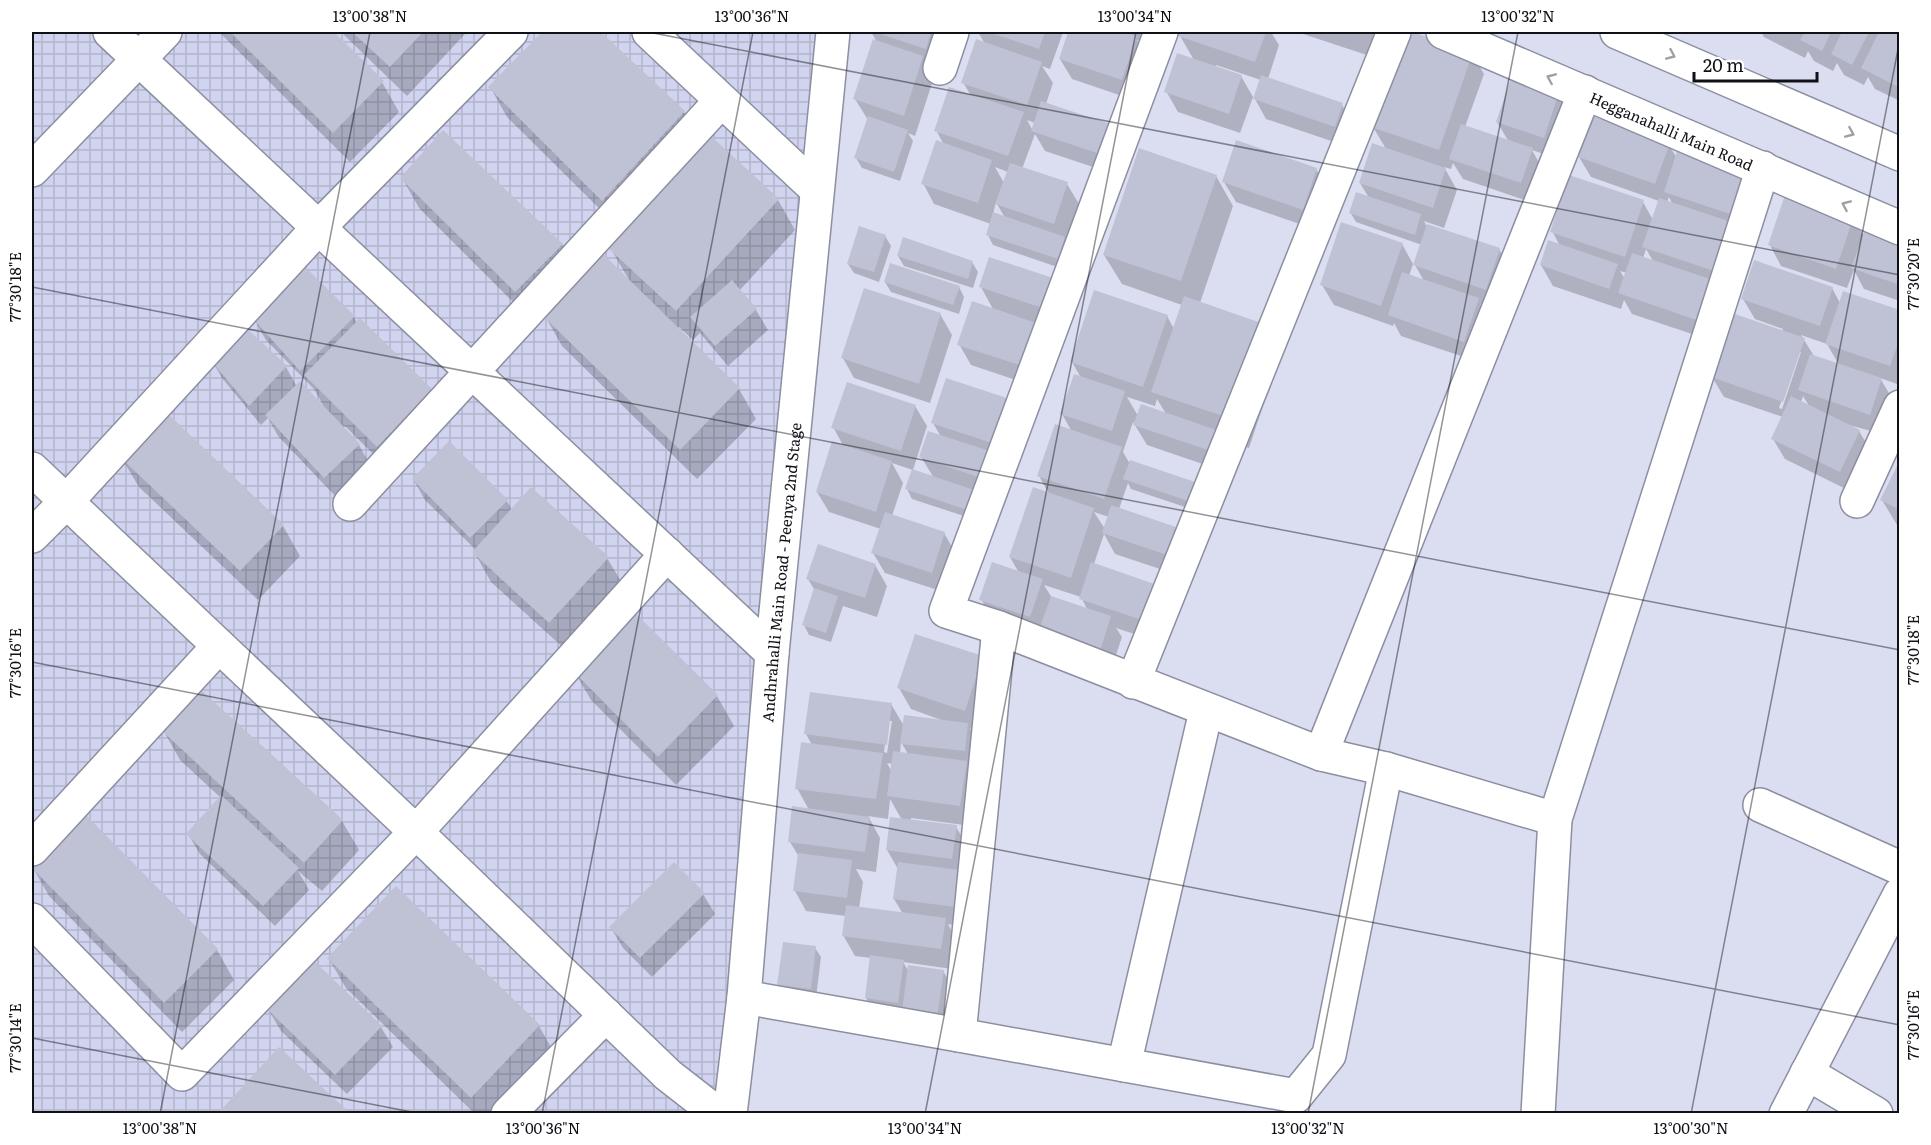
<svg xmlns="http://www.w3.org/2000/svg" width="1931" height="1145" font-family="Literata,serif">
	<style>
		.industrial { fill: url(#industrial-grid) }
		.shadow { fill: #0003; fill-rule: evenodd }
		.building { fill: #bfc2d5 }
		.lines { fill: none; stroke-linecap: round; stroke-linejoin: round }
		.minor-casing { stroke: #8c8fa1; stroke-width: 36 }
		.tertiary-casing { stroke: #8c8fa1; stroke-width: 36 }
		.secondary-casing { stroke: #8c8fa1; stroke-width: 36 }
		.minor { stroke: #fff; stroke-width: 33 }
		.tertiary { stroke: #fff; stroke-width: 33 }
		.secondary { stroke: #fff; stroke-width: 33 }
		.oneway { stroke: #9fa0a2 }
		.ticks { fill: none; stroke: #101117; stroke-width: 1.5; stroke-opacity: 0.45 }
		.labels { text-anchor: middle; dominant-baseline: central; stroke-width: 6; stroke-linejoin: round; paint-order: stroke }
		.street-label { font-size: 15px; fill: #101117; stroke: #fff }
		.neatline { fill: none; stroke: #101117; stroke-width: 2 }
		.ticks-label { font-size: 15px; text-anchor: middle; fill: #101117 }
	</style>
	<defs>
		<pattern id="industrial-grid" width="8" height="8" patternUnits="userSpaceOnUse" patternTransform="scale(1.5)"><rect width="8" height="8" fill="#d1d4ef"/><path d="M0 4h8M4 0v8" fill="none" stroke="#b2b5cc"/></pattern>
	</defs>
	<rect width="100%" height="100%" fill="#dbdef1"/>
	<!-- industrial -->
	<polygon class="industrial" points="32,32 826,32 730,1113 32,1113"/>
	<!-- shadow -->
	<g class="shadow">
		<polygon points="219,32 332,32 382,82 399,112 350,162"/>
		<polygon points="341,32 464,32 465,34 407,96"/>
		<polygon points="544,32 599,32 684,112 701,141 620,229 507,117 490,87"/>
		<polygon points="871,32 944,32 934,77 915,136 908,133 913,141 900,181 862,168 856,158 868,120 855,99 877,42"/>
		<path d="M 978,32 L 1063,32 L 1050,69 L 1042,66 L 1053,83 L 1046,104 L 1112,126 L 1114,174 L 1045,151 L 1035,134 L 1022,169 L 1067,184 L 1079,204 L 1066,242 L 1063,269 L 993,245 L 988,235 L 991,224 L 934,204 L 923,183 L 944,145 L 936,130 L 971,96 L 963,82 L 985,44 ZM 1027,120 L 1035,123 L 1033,131 ZM 995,167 L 1008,172 L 1004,183 ZM 996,202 L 1005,218 L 993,214 Z"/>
		<polygon points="1070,32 1156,32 1151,44 1137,40 1148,58 1134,100 1072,79 1060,59"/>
		<polygon points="1181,32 1271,32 1279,45 1268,79 1342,105 1354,125 1346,146 1266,119 1255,99 1261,80 1216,65 1215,68 1241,76 1253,97 1240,133 1178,112 1166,91 1194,60 1180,36"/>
		<polygon points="1297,32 1381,32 1373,57"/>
		<polygon points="1761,32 1900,32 1900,101 1875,89 1868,77 1864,85 1844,75 1837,63 1833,71 1814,61 1808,51 1805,58 1764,37"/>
		<polygon points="1472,54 1484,74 1465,127 1509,142 1497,122 1559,90 1571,111 1555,158 1532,150 1543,170 1533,203 1463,179 1453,163 1451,169 1444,167 1457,190 1444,228 1424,221 1426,225 1499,249 1510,270 1497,310 1480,304 1490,320 1476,361 1401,336 1394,323 1393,326 1334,305 1322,285 1402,244 1413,264 1409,276 1424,281 1415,265 1422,245 1356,222 1350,212 1369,198 1360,183 1386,149 1373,127"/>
		<polygon points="712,139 778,200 795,230 739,291 756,310 768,330 728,366 700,333 693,340 679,327 677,329 739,389 756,419 697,479 562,346 545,316 629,280 611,249"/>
		<path d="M 1668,144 L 1677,158 L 1751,171 L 1713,341 L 1632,314 L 1624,300 L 1621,309 L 1553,286 L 1541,265 L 1560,246 L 1552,231 L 1643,202 L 1653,220 L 1659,201 L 1591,177 L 1579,157 ZM 1669,197 L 1671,201 L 1673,204 L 1667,202 ZM 1646,249 L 1653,261 L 1643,258 ZM 1620,271 L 1627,273 L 1625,279 Z"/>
		<polygon points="1316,169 1328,190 1314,229 1236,202 1224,182"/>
		<path d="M 1216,176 L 1233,206 L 1200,303 L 1280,355 L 1249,448 L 1227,441 L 1229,473 L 1147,445 L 1133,422 L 1123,452 L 1130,464 L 1200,485 L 1200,512 L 1131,489 L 1128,483 L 1119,509 L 1181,530 L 1184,577 L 1115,554 L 1104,534 L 1094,564 L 1162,643 L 1116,628 L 1122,637 L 1111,670 L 993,620 L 981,599 L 1019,573 L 1010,557 L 1049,494 L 1039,476 L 1072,432 L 1062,414 L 1081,378 L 1072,362 L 1167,316 L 1174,329 L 1182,305 L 1122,284 L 1104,255 ZM 1127,397 L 1155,406 L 1157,399 L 1166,414 L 1138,416 ZM 1094,512 L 1109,517 L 1105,529 ZM 1044,585 L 1081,597 L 1087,609 L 1052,598 Z"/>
		<polygon points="402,178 562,245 579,274 532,321 419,208"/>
		<polygon points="1853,217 1864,236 1900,237 1900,301 1864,289 1854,270 1847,288 1781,266 1770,245"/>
		<polygon points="885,236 891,246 879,282 854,273 848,264"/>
		<polygon points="898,256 972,262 978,272 973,288 904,266"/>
		<polygon points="1058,281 1060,329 1034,321 1047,345 1034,386 971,365 959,344 994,311 981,287"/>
		<polygon points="885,282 959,287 964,297 959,314 891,292"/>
		<path d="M 1832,288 L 1840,303 L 1900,312 L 1900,385 L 1880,378 L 1893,400 L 1882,434 L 1845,424 L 1859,431 L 1871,451 L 1852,492 L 1785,459 L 1773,439 L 1783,417 L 1724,397 L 1712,377 L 1782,332 L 1783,329 L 1755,319 L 1743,299 ZM 1801,335 L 1827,344 L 1839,365 L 1814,356 ZM 1798,352 L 1801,352 L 1782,409 L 1779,408 ZM 1803,396 L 1809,406 L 1801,402 Z"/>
		<polygon points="940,314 952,335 930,403 854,378 843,358"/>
		<polygon points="354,317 357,323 360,320 431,390 448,420 394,475 345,426 343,428 359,445 370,465 337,498 278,436 268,418 261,425 222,378 210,357 286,367 297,387 324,407 314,389 266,340 254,319"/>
		<polygon points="915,406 927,426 913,470 892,463 903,483 892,516 944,533 956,554 944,592 885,573 873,553 881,529 829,512 817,492 844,447 833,427"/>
		<polygon points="933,423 1027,423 976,520 912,499 907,489 934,478 921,457 941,437"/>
		<polygon points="121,457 283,526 300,556 258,600 139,487"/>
		<polygon points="1900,464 1900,530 1882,500"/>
		<polygon points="413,479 507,501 512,510 607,558 625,588 567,651 491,582 474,552 476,550 425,500"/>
		<polygon points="875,565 887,586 877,617 843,606 831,642 809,635 804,625 815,591 808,579"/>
		<polygon points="632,612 717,696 734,726 676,785 591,700 574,671"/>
		<path d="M 982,657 L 976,730 L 970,728 L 979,745 L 972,826 L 911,818 L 911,821 L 956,827 L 968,847 L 966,927 L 948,924 L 956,940 L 952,969 L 903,962 L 909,972 L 943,971 L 949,981 L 942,1026 L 872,1008 L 866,998 L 871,958 L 855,956 L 843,935 L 846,916 L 806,911 L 795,891 L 799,857 L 790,842 L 809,810 L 797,788 L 812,745 L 806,734 L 891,704 L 904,726 L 944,721 L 911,709 L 899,688 ZM 888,721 L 892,721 L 887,753 L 884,752 ZM 901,742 L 908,754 L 900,753 ZM 887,763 L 893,764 L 892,772 ZM 890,799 L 902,820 L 887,850 L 898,869 L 894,899 L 903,914 L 859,908 L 863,882 L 856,869 L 876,872 L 880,838 L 868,816 L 888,819 Z"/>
		<polygon points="163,730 342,821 359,850 322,891 298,871 309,890 275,926 200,854 188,834 221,798 180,760"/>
		<polygon points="84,815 217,950 234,980 182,1032 49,896 32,866"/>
		<polygon points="703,894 715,914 652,977 623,948 611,928"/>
		<polygon points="815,948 821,957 816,998 784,995 778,985"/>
		<polygon points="329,959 539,1026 556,1056 501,1114 475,1114 346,988"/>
		<polygon points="315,963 381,1027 393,1047 347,1094 281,1031 269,1011"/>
	</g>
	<!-- building -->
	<g class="building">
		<polygon points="230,32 334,32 384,81 333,133"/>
		<polygon points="352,32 423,32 390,67"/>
		<polygon points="542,32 601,32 685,111 602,201 488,87"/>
		<polygon points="874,32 931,32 926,49"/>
		<polygon points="988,32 1045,32 1039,49"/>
		<polygon points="1068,32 1122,32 1137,36 1122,80 1059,59"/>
		<polygon points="1180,32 1266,32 1255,62 1178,36"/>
		<polygon points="1404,32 1412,32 1473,52 1439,150 1371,127"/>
		<polygon points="1805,32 1831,32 1822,51 1800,40"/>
		<polygon points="1842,32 1869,32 1852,65 1831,54"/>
		<polygon points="1879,32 1900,32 1900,88 1861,68"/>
		<polygon points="873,39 923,56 904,116 853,99"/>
		<polygon points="976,39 1042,62 1027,105 961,83"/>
		<polygon points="1177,53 1242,75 1229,114 1164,92"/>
		<polygon points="1513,73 1560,89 1544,138 1496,122"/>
		<polygon points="1261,75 1343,103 1335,127 1253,99"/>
		<polygon points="949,87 1024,112 1008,156 934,131"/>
		<polygon points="1041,101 1113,125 1103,155 1031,131"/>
		<polygon points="868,116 908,130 894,172 854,158"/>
		<polygon points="1592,116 1670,143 1655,184 1578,157"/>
		<polygon points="1461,124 1533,148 1521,183 1449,159"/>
		<polygon points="443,130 563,244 515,292 400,178"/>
		<polygon points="712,137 779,199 676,311 609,249"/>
		<polygon points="936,140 992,160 978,203 921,184"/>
		<polygon points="1236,140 1317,168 1303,210 1222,182"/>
		<polygon points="1372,143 1446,168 1433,208 1359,183"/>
		<polygon points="1679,145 1752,170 1736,216 1664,192"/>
		<polygon points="1139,148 1217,175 1181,281 1103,255"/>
		<polygon points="1010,163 1068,182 1054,224 995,204"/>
		<polygon points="1569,175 1644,200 1625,257 1550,232"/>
		<polygon points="1356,192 1421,214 1415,235 1349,213"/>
		<polygon points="1786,192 1854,216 1836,269 1768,245"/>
		<polygon points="1659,198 1734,223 1717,272 1642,247"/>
		<polygon points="993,212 1065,237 1058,259 986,235"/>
		<polygon points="1341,222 1403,243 1381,306 1320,285"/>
		<polygon points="1427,224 1500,248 1486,290 1413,265"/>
		<polygon points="1867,224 1900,235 1900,285 1851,268"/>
		<polygon points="859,226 886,235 874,272 847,264"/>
		<polygon points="903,237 973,261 968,279 897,256"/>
		<polygon points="1548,240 1618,264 1609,289 1540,265"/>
		<polygon points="1632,253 1716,281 1702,322 1618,293"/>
		<polygon points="603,254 740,388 680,450 543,316"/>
		<polygon points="989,257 1059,280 1049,310 979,287"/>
		<polygon points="1754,260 1833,287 1820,326 1741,299"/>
		<polygon points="301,263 355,316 300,371 253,319"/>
		<polygon points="890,263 960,286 953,305 884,282"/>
		<polygon points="1402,272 1479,298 1464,342 1388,315"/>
		<polygon points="732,280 757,309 715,346 690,317"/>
		<polygon points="864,288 941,313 919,384 841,358"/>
		<polygon points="1094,290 1168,315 1143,387 1070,362"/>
		<polygon points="1843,291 1900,310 1900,338 1890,366 1825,344"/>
		<polygon points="1184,296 1264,324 1232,419 1151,392"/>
		<polygon points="972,301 1036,323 1023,366 957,345"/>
		<polygon points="1732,313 1805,338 1783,402 1711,377"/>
		<polygon points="360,318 432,389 377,447 304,375"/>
		<polygon points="243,325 287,366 249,406 208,357"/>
		<polygon points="1810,354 1882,378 1870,415 1798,390"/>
		<polygon points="1074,374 1125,391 1112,431 1060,414"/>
		<polygon points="946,378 1016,401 1001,446 931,423"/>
		<polygon points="300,381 360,444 324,478 265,415"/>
		<polygon points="847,382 916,405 901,451 831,428"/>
		<polygon points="1791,396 1860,430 1840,472 1771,439"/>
		<polygon points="1141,404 1225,433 1217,453 1133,425"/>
		<polygon points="162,408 284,525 240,571 120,457"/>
		<polygon points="1055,424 1122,447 1104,499 1037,476"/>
		<polygon points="928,431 996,453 987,480 919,457"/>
		<polygon points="449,441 508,500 470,538 412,479"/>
		<polygon points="832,441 892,461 876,512 816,492"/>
		<polygon points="1130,460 1201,484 1194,503 1123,479"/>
		<polygon points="1900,460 1900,510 1880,500"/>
		<polygon points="912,469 977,491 970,511 905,489"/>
		<polygon points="531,487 609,557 549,623 472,552"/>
		<polygon points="1033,487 1094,508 1071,578 1009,557"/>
		<polygon points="1111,505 1182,529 1173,557 1102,533"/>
		<polygon points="885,512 945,532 932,573 871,553"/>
		<polygon points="818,544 876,564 865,598 806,579"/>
		<polygon points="992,562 1043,579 1030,617 979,600"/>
		<polygon points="1091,562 1163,587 1151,623 1079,599"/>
		<polygon points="814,588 838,596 826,633 802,625"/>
		<polygon points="1051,596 1111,616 1100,651 1039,630"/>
		<polygon points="632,610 718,695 658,757 572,670"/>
		<polygon points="915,634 983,656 965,711 897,688"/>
		<polygon points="199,688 343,820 304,863 161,730"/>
		<polygon points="810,692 892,703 887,745 804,734"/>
		<polygon points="904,715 968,723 965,751 900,744"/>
		<polygon points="801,742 883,753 876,799 795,789"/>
		<polygon points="893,751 967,761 960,806 887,796"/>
		<polygon points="221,795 299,868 263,906 186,834"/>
		<polygon points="792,806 870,817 865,852 788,842"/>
		<polygon points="84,813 218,949 164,1003 32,868 32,864"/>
		<polygon points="890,817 957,825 952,859 886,850"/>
		<polygon points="798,853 852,860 847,898 793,891"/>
		<polygon points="674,862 705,893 640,958 609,927"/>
		<polygon points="898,862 959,870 955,907 893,899"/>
		<polygon points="396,886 540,1025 471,1098 327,958"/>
		<polygon points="846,905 946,918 941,949 842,936"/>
		<polygon points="783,942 816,946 811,989 777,985"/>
		<polygon points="870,955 904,960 898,1003 865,998"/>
		<polygon points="314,961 382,1026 335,1075 268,1010"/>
		<polygon points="908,965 944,970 937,1017 902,1012"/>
		<polygon points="279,1047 351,1114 223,1114 220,1111"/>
	</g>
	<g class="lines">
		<!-- minor casing -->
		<g class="minor-casing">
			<g id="minor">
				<polyline points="110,32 772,653"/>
				<polyline points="649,32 816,189"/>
				<polyline points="1161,32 946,611 999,628 1321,754 1386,769 1555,819"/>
				<polyline points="940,68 952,32"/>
				<polyline points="32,170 165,32"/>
				<polyline points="32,469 416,832 668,1075 718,1114"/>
				<polyline points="1857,501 1900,407"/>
				<polyline points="350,504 721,101"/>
				<polyline points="32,536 65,503 319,227 511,32"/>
				<polyline points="1133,682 1394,32"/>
				<polyline points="1321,754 1585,92"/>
				<polyline points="1760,805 1900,868"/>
				<polyline points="32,849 219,646"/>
				<polyline points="32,920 182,1074 416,832 667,554"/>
				<polyline points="744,997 959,1035 999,628"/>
				<polyline points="959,1035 1296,1096 1329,1055 1386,769"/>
				<polyline points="1124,1065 1206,711"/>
				<polyline points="1807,1073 1876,1114"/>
				<polyline points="508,1114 606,1015"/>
				<polyline points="1538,1114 1555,819 1763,168"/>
				<polyline points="1786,1114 1900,894"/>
			</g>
		</g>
		<!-- tertiary casing -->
		<g class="tertiary-casing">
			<g id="tertiary">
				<path id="s1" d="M 730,1114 L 744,997 L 772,653 L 833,32"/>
			</g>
		</g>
		<!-- secondary casing -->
		<g class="secondary-casing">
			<g id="secondary">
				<path id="s2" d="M 1443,32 L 1900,228"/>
				<polyline points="1617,32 1900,154"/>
			</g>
		</g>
		<!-- minor -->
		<use href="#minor" class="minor"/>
		<!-- tertiary -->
		<use href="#tertiary" class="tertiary"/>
		<!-- secondary -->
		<use href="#secondary" class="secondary"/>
	</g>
	<!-- one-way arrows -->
	<defs><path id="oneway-chevron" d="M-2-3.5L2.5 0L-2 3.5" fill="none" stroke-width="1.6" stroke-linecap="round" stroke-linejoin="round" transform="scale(1.5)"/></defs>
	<g class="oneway">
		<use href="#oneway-chevron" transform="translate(1671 55) rotate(24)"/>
		<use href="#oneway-chevron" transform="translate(1551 78) rotate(-157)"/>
		<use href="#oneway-chevron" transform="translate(1850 133) rotate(23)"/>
		<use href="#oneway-chevron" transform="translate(1846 205) rotate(-156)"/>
	</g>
	<!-- ticks -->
	<path class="ticks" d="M 648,32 L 1900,275M 32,287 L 1900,650M 32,662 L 1900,1025M 32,1038 L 422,1114M 160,1114 L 370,32M 542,1114 L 753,32M 925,1114 L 1136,32M 1308,1114 L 1518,32M 1691,1114 L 1900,39"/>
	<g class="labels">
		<!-- street labels -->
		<g class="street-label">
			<text stroke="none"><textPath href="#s2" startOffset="249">Hegganahalli Main Road</textPath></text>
			<text stroke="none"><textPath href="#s1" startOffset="544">Andhrahalli Main Road - Peenya 2nd Stage</textPath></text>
		</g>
	</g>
	<!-- border -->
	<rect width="1931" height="1145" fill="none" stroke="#ffffff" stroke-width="66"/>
	<!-- scale -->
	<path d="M1694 72v9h123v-9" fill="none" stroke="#101117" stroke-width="3"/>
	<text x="1703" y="72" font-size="18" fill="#101117" stroke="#ffffff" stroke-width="4.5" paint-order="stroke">20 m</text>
	<rect x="33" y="33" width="1865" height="1079" class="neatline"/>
	<g class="ticks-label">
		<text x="370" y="22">13°00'38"N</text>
		<text x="752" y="22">13°00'36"N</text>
		<text x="1135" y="22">13°00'34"N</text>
		<text x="1518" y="22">13°00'32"N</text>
		<text transform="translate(1914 274) rotate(-90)" y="5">77°30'20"E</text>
		<text transform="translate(16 287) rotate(-90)" y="5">77°30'18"E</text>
		<text transform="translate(1914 650) rotate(-90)" y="5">77°30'18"E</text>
		<text transform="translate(16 663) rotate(-90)" y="5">77°30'16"E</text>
		<text transform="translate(1914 1025) rotate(-90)" y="5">77°30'16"E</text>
		<text transform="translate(16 1038) rotate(-90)" y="5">77°30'14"E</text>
		<text x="160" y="1134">13°00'38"N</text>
		<text x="543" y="1134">13°00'36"N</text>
		<text x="925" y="1134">13°00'34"N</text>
		<text x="1308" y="1134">13°00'32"N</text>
		<text x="1691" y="1134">13°00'30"N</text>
	</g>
</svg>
